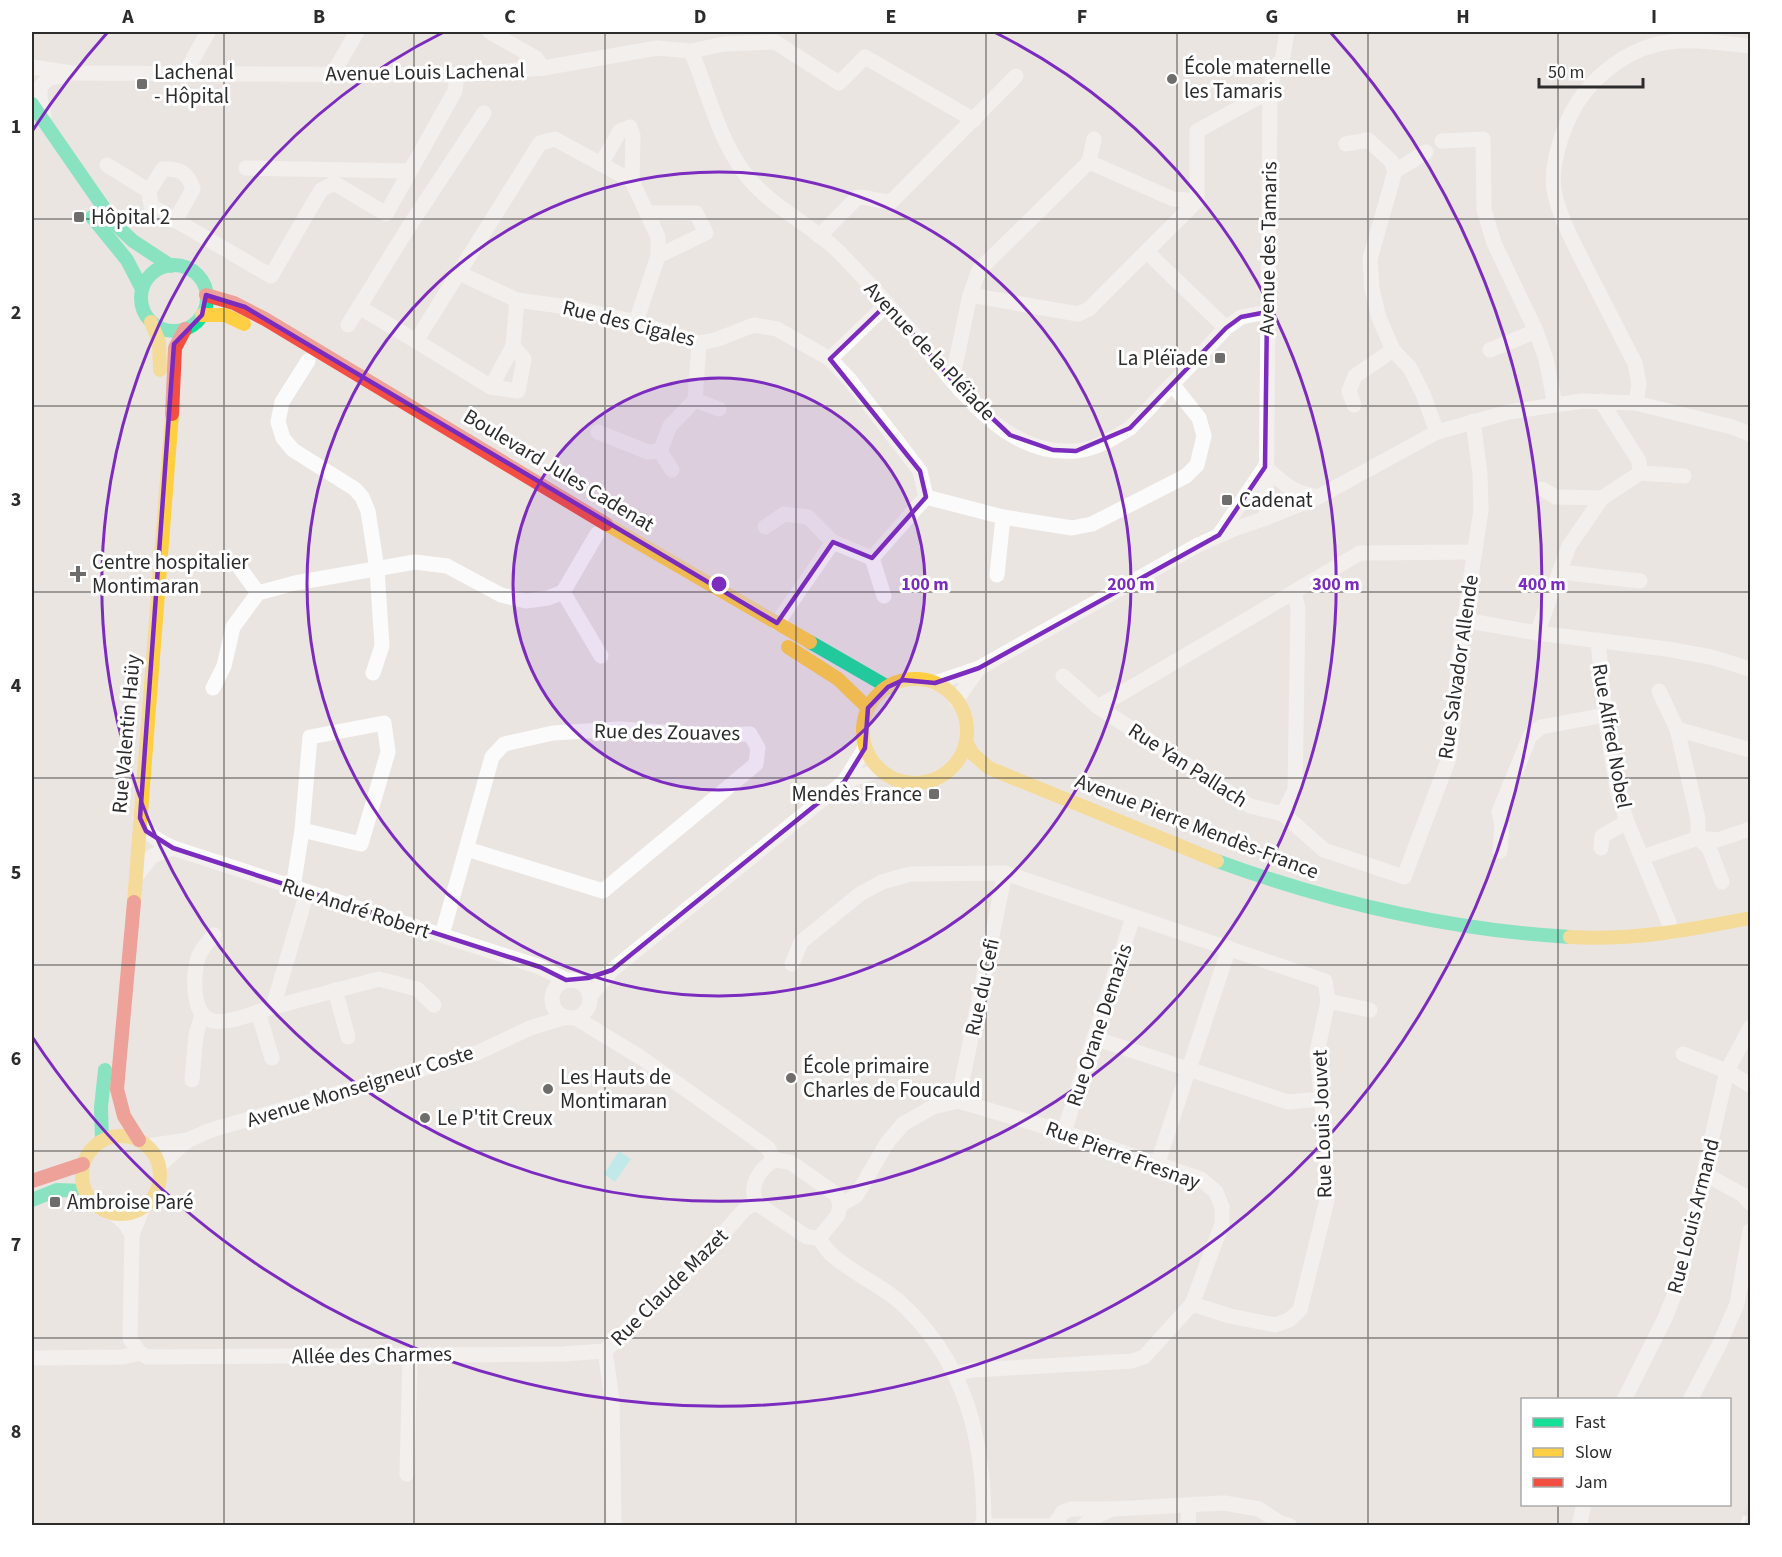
<svg xmlns="http://www.w3.org/2000/svg" width="1782" height="1557" font-family="'Source Sans 3',sans-serif">
	<style>
		.water { fill: #8fedf2 }
		.lines { fill: none; stroke-linecap: round; stroke-linejoin: round }
		.street { stroke: #fcfbfb; stroke-width: 15 }
		.fast { stroke: #16e098; stroke-width: 14 }
		.slow { stroke: #ffcf43; stroke-width: 14 }
		.jam { stroke: #f24e42; stroke-width: 14 }
		.rail-casing { stroke: #dedee0; stroke-width: 6 }
		.rail { stroke: #fff; stroke-width: 4; stroke-dasharray: 11; stroke-linecap: butt }
		.marked { fill: none; stroke: #7b2cbf; stroke-width: 4.5; stroke-linejoin: round }
		.grid { fill: none; stroke: #2c2c2c; stroke-width: 1.5; stroke-opacity: 0.55 }
		.ring { fill: none; stroke: #7b2cbf; stroke-width: 3 }
		.poi-dot { fill: #6f6d6c; stroke: #fff; stroke-width: 2 }
		.labels { text-anchor: middle; dominant-baseline: central; stroke-width: 6; stroke-linejoin: round; paint-order: stroke }
		.poi-label { font-size: 21px; fill: #2c2c2c; stroke: #fff; text-anchor: start }
		.street-label { font-size: 21px; fill: #2c2c2c; stroke: #fff }
		.centre { fill: #7b2cbf; stroke: #fff; stroke-width: 3 }
		.ring-label { font-size: 18px; text-anchor: middle; font-weight: bold; fill: #7b2cbf; stroke: #fff; stroke-width: 6; stroke-linejoin: round; paint-order: stroke }
		.neatline { fill: none; stroke: #2c2c2c; stroke-width: 2 }
		.grid-label { font-size: 20px; text-anchor: middle; font-weight: bold; fill: #2c2c2c }
	</style>
	<rect width="100%" height="100%" fill="#ebe5e2"/>
	<!-- water -->
	<polygon class="water" points="619,1151 631,1159 615,1182 604,1174"/>
	<g class="lines">
		<!-- street -->
		<g class="street">
			<polyline points="490,32 536,58 543,68"/>
			<path d="M 691,51 C 708,91 717,135 743,171 C 769,207 810,223 840,253 C 868,282 896,313 922,344 C 961,391 1007,457 1076,451 C 1096,449 1114,438 1130,428 L 1226,328 L 1241,317 L 1267,312"/>
			<polyline points="32,67 72,73 457,75 543,68 657,48 691,51 724,44 775,42 839,83 865,57 974,120"/>
			<polyline points="184,75 208,32"/>
			<polyline points="335,75 336,68 357,32"/>
			<polyline points="44,115 40,99 40,87 49,78 66,75"/>
			<polyline points="1442,141 1483,139 1484,210 1494,243 1536,331 1546,359 1555,405"/>
			<polyline points="1346,144 1368,140 1391,161 1395,171 1370,259 1372,289 1379,318 1393,350 1410,368 1423,394 1437,432"/>
			<polyline points="1089,162 1173,199 1197,201"/>
			<polyline points="601,164 620,131 630,127 633,136 632,181"/>
			<polyline points="107,165 149,191"/>
			<polyline points="246,168 409,171"/>
			<polyline points="1395,171 1426,152"/>
			<polyline points="647,213 696,213 706,233 658,256"/>
			<path d="M 175,221 L 193,189 C 188,173 180,168 163,169 L 149,191 L 151,206 L 271,276 L 321,190 L 334,183 L 386,214 L 455,91 L 457,75"/>
			<path d="M 819,236 L 858,197 C 871,197 879,203 892,201 L 1016,76"/>
			<polyline points="1147,252 1226,328"/>
			<polyline points="459,273 517,300 575,308 636,322 699,343 715,340 754,325 777,329 830,359 850,380 920,471 926,497 1003,517 1072,528 1092,524 1186,476 1197,465 1204,436 1199,418 1172,384"/>
			<polyline points="970,295 1078,314 1089,309 1197,201 1197,131 1257,98 1270,95"/>
			<polyline points="359,307 416,341"/>
			<polyline points="348,325 408,228 484,113"/>
			<polyline points="513,346 524,359 518,391 491,387 416,341 540,143 555,139 632,181 658,237 658,256 636,322"/>
			<polyline points="1490,350 1536,331"/>
			<polyline points="830,359 887,304"/>
			<polyline points="308,361 282,402 278,422 283,438 293,450 355,489 362,497 368,511 377,569 382,646 373,673"/>
			<polyline points="952,380 970,295 979,270 1089,162 1094,139"/>
			<polyline points="491,387 513,346 517,300"/>
			<polyline points="695,400 719,409"/>
			<path d="M 1636,403 L 1639,384 L 1635,363 C 1618,331 1602,298 1585,266 C 1573,241 1559,217 1554,190 C 1550,161 1566,115 1585,92 C 1601,72 1626,53 1651,46 C 1683,36 1718,43 1750,46"/>
			<polyline points="1354,405 1349,391 1355,376 1393,350"/>
			<polyline points="598,432 648,452 660,451 670,426 695,400 699,343"/>
			<polyline points="660,451 672,470"/>
			<path d="M 1265,467 C 1284,484 1292,492 1318,497"/>
			<polyline points="1640,473 1684,476"/>
			<polyline points="1542,489 1556,497 1602,498"/>
			<polyline points="1266,518 1318,497 1437,432 1509,412 1582,401 1636,403 1732,427 1750,434"/>
			<polyline points="765,527 784,514 808,517 833,542"/>
			<polyline points="1219,535 1265,467"/>
			<polyline points="872,558 884,596"/>
			<polyline points="237,564 258,593"/>
			<polyline points="1560,572 1640,581"/>
			<polyline points="997,575 1003,517"/>
			<polyline points="563,592 601,656"/>
			<polyline points="1464,620 1537,633 1667,649 1711,657 1750,669"/>
			<polyline points="777,623 833,542 872,558 926,497"/>
			<polyline points="1537,633 1569,546 1602,498 1640,473 1639,461 1601,401"/>
			<polyline points="1598,640 1605,715 1617,790 1627,822 1669,923 1671,932"/>
			<polyline points="1063,676 1098,707 1250,806 1283,814 1295,790 1298,608 1294,594"/>
			<polyline points="935,683 979,668 1198,545 1234,529 1266,518 1270,95 1273,73 1283,56 1287,32"/>
			<polyline points="213,688 224,666 233,627 258,593 295,583 415,562 447,566 501,595 526,601 548,598 563,592 597,534"/>
			<polyline points="1659,691 1677,729 1750,750"/>
			<polyline points="956,700 979,668"/>
			<polyline points="1098,707 1360,553 1475,552"/>
			<polyline points="1677,729 1698,819 1698,838 1709,848 1722,882"/>
			<polyline points="844,782 880,770"/>
			<polyline points="1283,814 1324,850 1404,877 1449,758 1454,717 1458,661 1481,510 1480,474 1473,421"/>
			<polyline points="173,848 540,967 566,980"/>
			<polyline points="1601,848 1602,836 1627,822"/>
			<polyline points="1500,851 1502,824 1499,812 1530,736 1541,727 1605,715"/>
			<polyline points="1643,857 1698,838 1717,840 1750,829"/>
			<path d="M 138,874 L 152,856 L 173,848 C 159,841 146,835 140,819"/>
			<polyline points="293,888 302,830 310,737 384,723 388,752 361,844 302,830"/>
			<path d="M 214,935 C 209,941 200,950 198,958 C 193,975 191,1016 213,1021 C 228,1024 258,1012 273,1007 L 307,892"/>
			<polyline points="442,935 492,757 504,744 553,733 619,729 709,735 750,734 758,748 756,764 603,891 467,849"/>
			<polyline points="792,964 801,942 860,894 882,882 910,874 1005,873 1325,981 1328,1001 1317,1052 1325,1138 1327,1200 1300,1310 1289,1320 1275,1325 1230,1316 1192,1304"/>
			<circle cx="571" cy="999" r="19"/>
			<polyline points="335,990 348,1037"/>
			<polyline points="591,995 612,970 844,782 865,748"/>
			<polyline points="1328,1001 1370,1010"/>
			<polyline points="273,1007 379,979 417,989 434,1005"/>
			<polyline points="258,1012 272,1058"/>
			<polyline points="576,1018 640,1057 768,1148 774,1160"/>
			<polyline points="1094,1038 1288,1102 1321,1099"/>
			<polyline points="1683,1054 1727,1071 1750,1085"/>
			<polyline points="192,1080 196,1035 202,1015"/>
			<polyline points="958,1101 1005,873"/>
			<polyline points="1064,1132 1133,917"/>
			<polyline points="148,1146 188,1140 211,1130 477,1053 530,1028 566,1017"/>
			<path d="M 774,1160 L 790,1162 L 837,1195 L 840,1205 L 838,1215 L 819,1238 L 807,1237 L 756,1203 C 749,1185 759,1170 774,1160 Z"/>
			<polyline points="160,1165 188,1140"/>
			<polyline points="1157,1165 1229,948"/>
			<polyline points="1705,1174 1743,1195 1750,1203"/>
			<polyline points="840,1205 856,1196 887,1143 903,1124 933,1107 958,1101 1064,1132 1201,1179 1216,1192 1222,1207 1222,1224 1192,1304 1144,1357 1132,1361 973,1370 954,1374"/>
			<polyline points="115,1214 127,1226 132,1235"/>
			<path d="M 819,1238 C 822,1243 826,1249 830,1253 C 851,1273 880,1284 901,1303 C 966,1363 984,1439 984,1525"/>
			<polyline points="140,1353 130,1339 132,1235 142,1209"/>
			<polyline points="32,1358 123,1357 140,1353 147,1357 563,1354 605,1351"/>
			<polyline points="1624,1400 1665,1318 1679,1283 1727,1071 1750,1028"/>
			<polyline points="1690,1400 1719,1345 1737,1304 1750,1231"/>
			<polyline points="407,1474 410,1355"/>
			<polyline points="1112,1509 1224,1503 1259,1509 1280,1523 1290,1526"/>
			<polyline points="1055,1524 1063,1512 1071,1509 1112,1509 1095,1517 1083,1526"/>
			<polyline points="614,1526 612,1399 605,1351 701,1258 745,1209 756,1203"/>
			<polyline points="981,1526 1060,1526"/>
			<polyline points="1188,1526 1189,1505"/>
			<polyline points="1579,1526 1584,1504"/>
		</g>
		<!-- fast -->
		<g class="fast">
			<polyline points="32,104 115,224 133,241 171,266"/>
			<polyline points="92,217 127,260 142,289"/>
			<circle cx="174" cy="298" r="33"/>
			<polyline points="810,642 888,687"/>
			<path d="M 1217,861 C 1330,902 1450,930 1570,937"/>
			<polyline points="102,1141 101,1107 105,1070"/>
			<polyline points="32,1200 57,1190 85,1191"/>
		</g>
		<!-- slow -->
		<g class="slow">
			<polyline points="202,315 225,315 244,324"/>
			<polyline points="151,322 159,342 160,370"/>
			<polyline points="606,524 810,642"/>
			<polyline points="788,647 838,679 868,708"/>
			<circle cx="915" cy="731" r="52"/>
			<polyline points="966,742 973,754 989,768 1217,861"/>
			<polyline points="134,902 172,414"/>
			<path d="M 1570,937 C 1631,941 1690,930 1750,918"/>
			<circle cx="121" cy="1175" r="39"/>
		</g>
		<!-- jam -->
		<g class="jam">
			<polyline points="206,295 234,303 265,319 606,524"/>
			<polyline points="172,414 175,348 185,329"/>
			<polyline points="134,902 117,1089 124,1116 139,1140"/>
			<polyline points="32,1181 83,1164"/>
		</g>
		<!-- rail casing -->
		<g class="rail-casing">
			<polyline id="rail" points="1741,1526 1750,1504"/>
		</g>
		<!-- rail -->
		<use href="#rail" class="rail"/>
	</g>
	<!-- marked area -->
	<path d="M0 0H1782V1557H0ZM 206,295 L 245,307 L 777,623 L 833,542 L 872,558 L 926,497 L 920,471 L 830,359 L 887,304 L 952,380 L 1010,435 L 1053,450 L 1076,451 L 1130,428 L 1226,328 L 1241,317 L 1267,312 L 1265,467 L 1219,535 L 979,668 L 935,683 L 903,680 L 888,687 L 868,708 L 865,748 L 844,782 L 612,970 L 588,978 L 566,980 L 540,967 L 173,848 L 146,831 L 140,818 L 174,344 L 202,315 Z" fill="#ebe5e2" fill-opacity=".55" fill-rule="evenodd"/>
	<path class="marked" d="M 206,295 L 245,307 L 777,623 L 833,542 L 872,558 L 926,497 L 920,471 L 830,359 L 887,304 L 952,380 L 1010,435 L 1053,450 L 1076,451 L 1130,428 L 1226,328 L 1241,317 L 1267,312 L 1265,467 L 1219,535 L 979,668 L 935,683 L 903,680 L 888,687 L 868,708 L 865,748 L 844,782 L 612,970 L 588,978 L 566,980 L 540,967 L 173,848 L 146,831 L 140,818 L 174,344 L 202,315 Z"/>
	<!-- grid -->
	<path class="grid" d="M 224,32 L 224,1526M 414,32 L 414,1526M 605,32 L 605,1526M 796,32 L 796,1526M 986,32 L 986,1526M 1177,32 L 1177,1526M 1368,32 L 1368,1526M 1558,32 L 1558,1400M 32,219 L 1750,219M 32,406 L 1750,406M 32,592 L 1750,592M 32,778 L 1750,778M 32,965 L 1750,965M 32,1151 L 1750,1151M 32,1338 L 1750,1338M 1558,1504 L 1558,1526"/>
	<!-- distance rings -->
	<circle cx="719" cy="584" r="206" fill="#7b2cbf" fill-opacity=".12"/>
	<g class="ring">
		<circle cx="719" cy="584" r="206"/>
		<circle cx="719" cy="584" r="412"/>
		<path d="M994 32A617 617 0 1 1 444 32"/>
		<path d="M33 130A823 823 0 0 1 107 33M1331 33A823 823 0 1 1 33 1038"/>
	</g>
	<!-- markers -->
	<g class="poi-dot">
		<circle cx="1172" cy="79" r="6"/>
		<rect x="136" y="78" width="12" height="12" rx="3"/>
		<rect x="73" y="211" width="12" height="12" rx="3"/>
		<rect x="1214" y="352" width="12" height="12" rx="3"/>
		<rect x="1221" y="494" width="12" height="12" rx="3"/>
		<path d="M75 565h6v6h6v6h-6v6h-6v-6h-6v-6h6z"/>
		<rect x="928" y="788" width="12" height="12" rx="3"/>
		<circle cx="791" cy="1078" r="6"/>
		<circle cx="548" cy="1089" r="6"/>
		<circle cx="425" cy="1118" r="6"/>
		<rect x="49" y="1196" width="12" height="12" rx="3"/>
	</g>
	<g class="labels">
		<!-- poi labels -->
		<g class="poi-label">
			<text x="1184" y="67">École maternelle<tspan x="1184" dy="24">les Tamaris</tspan></text>
			<text x="154" y="72">Lachenal<tspan x="154" dy="24">- Hôpital</tspan></text>
			<text x="91" y="217">Hôpital 2</text>
			<text x="1208" y="358" text-anchor="end">La Pléïade</text>
			<text x="1239" y="500">Cadenat</text>
			<text x="92" y="562">Centre hospitalier<tspan x="92" dy="24">Montimaran</tspan></text>
			<text x="922" y="794" text-anchor="end">Mendès France</text>
			<text x="803" y="1066">École primaire<tspan x="803" dy="24">Charles de Foucauld</tspan></text>
			<text x="560" y="1077">Les Hauts de<tspan x="560" dy="24">Montimaran</tspan></text>
			<text x="437" y="1118">Le P'tit Creux</text>
			<text x="67" y="1202">Ambroise Paré</text>
		</g>
		<!-- street labels -->
		<g class="street-label">
			<text transform="translate(425 72) rotate(-1)">Avenue Louis Lachenal</text>
			<text transform="translate(1268 248) rotate(-89)">Avenue des Tamaris</text>
			<text transform="translate(629 323) rotate(14)">Rue des Cigales</text>
			<text transform="translate(930 351) rotate(47)">Avenue de la Pléïade</text>
			<text transform="translate(559 470) rotate(31)">Boulevard Jules Cadenat</text>
			<text transform="translate(1458 667) rotate(-82)">Rue Salvador Allende</text>
			<text transform="translate(667 732) rotate(1)">Rue des Zouaves</text>
			<text transform="translate(126 734) rotate(-85)">Rue Valentin Haüy</text>
			<text transform="translate(1612 736) rotate(80)">Rue Alfred Nobel</text>
			<text transform="translate(1188 765) rotate(33)">Rue Yan Pallach</text>
			<text transform="translate(1197 826) rotate(21)">Avenue Pierre Mendès-France</text>
			<text transform="translate(356 908) rotate(18)">Rue André Robert</text>
			<text transform="translate(982 987) rotate(-78)">Rue du Cefi</text>
			<text transform="translate(1099 1025) rotate(-72)">Rue Orane Demazis</text>
			<text transform="translate(360 1086) rotate(-17)">Avenue Monseigneur Coste</text>
			<text transform="translate(1322 1124) rotate(-92)">Rue Louis Jouvet</text>
			<text transform="translate(1123 1155) rotate(20)">Rue Pierre Fresnay</text>
			<text transform="translate(1693 1216) rotate(-76)">Rue Louis Armand</text>
			<text transform="translate(669 1287) rotate(-45)">Rue Claude Mazet</text>
			<text transform="translate(372 1355) rotate(-1)">Allée des Charmes</text>
		</g>
	</g>
	<circle cx="719" cy="584" r="9" class="centre"/>
	<g class="ring-label">
		<text x="925" y="590">100 m</text>
		<text x="1131" y="590">200 m</text>
		<text x="1336" y="590">300 m</text>
		<text x="1542" y="590">400 m</text>
	</g>
	<!-- border -->
	<rect width="1782" height="1557" fill="none" stroke="#ffffff" stroke-width="66"/>
	<!-- legend -->
	<rect x="1521" y="1398" width="210" height="108" fill="#ffffff" stroke="#ababab" stroke-width="1.5"/>
	<rect x="1533" y="1418" width="30" height="9" fill="#16e098" stroke="#ababab" stroke-width="1.5"/>
	<text x="1575" y="1428" font-size="18" fill="#2c2c2c">Fast</text>
	<rect x="1533" y="1448" width="30" height="9" fill="#ffcf43" stroke="#ababab" stroke-width="1.5"/>
	<text x="1575" y="1458" font-size="18" fill="#2c2c2c">Slow</text>
	<rect x="1533" y="1478" width="30" height="9" fill="#f24e42" stroke="#ababab" stroke-width="1.5"/>
	<text x="1575" y="1488" font-size="18" fill="#2c2c2c">Jam</text>
	<!-- scale -->
	<path d="M1539 78v9h104v-9" fill="none" stroke="#2c2c2c" stroke-width="3"/>
	<text x="1548" y="78" font-size="18" fill="#2c2c2c" stroke="#ffffff" stroke-width="4.5" paint-order="stroke">50 m</text>
	<rect x="33" y="33" width="1716" height="1491" class="neatline"/>
	<g class="grid-label">
		<text x="128" y="23">A</text>
		<text x="319" y="23">B</text>
		<text x="510" y="23">C</text>
		<text x="700" y="23">D</text>
		<text x="891" y="23">E</text>
		<text x="1082" y="23">F</text>
		<text x="1272" y="23">G</text>
		<text x="1463" y="23">H</text>
		<text x="1654" y="23">I</text>
		<text x="16" y="133">1</text>
		<text x="16" y="319">2</text>
		<text x="16" y="506">3</text>
		<text x="16" y="692">4</text>
		<text x="16" y="879">5</text>
		<text x="16" y="1065">6</text>
		<text x="16" y="1251">7</text>
		<text x="16" y="1438">8</text>
	</g>
</svg>
